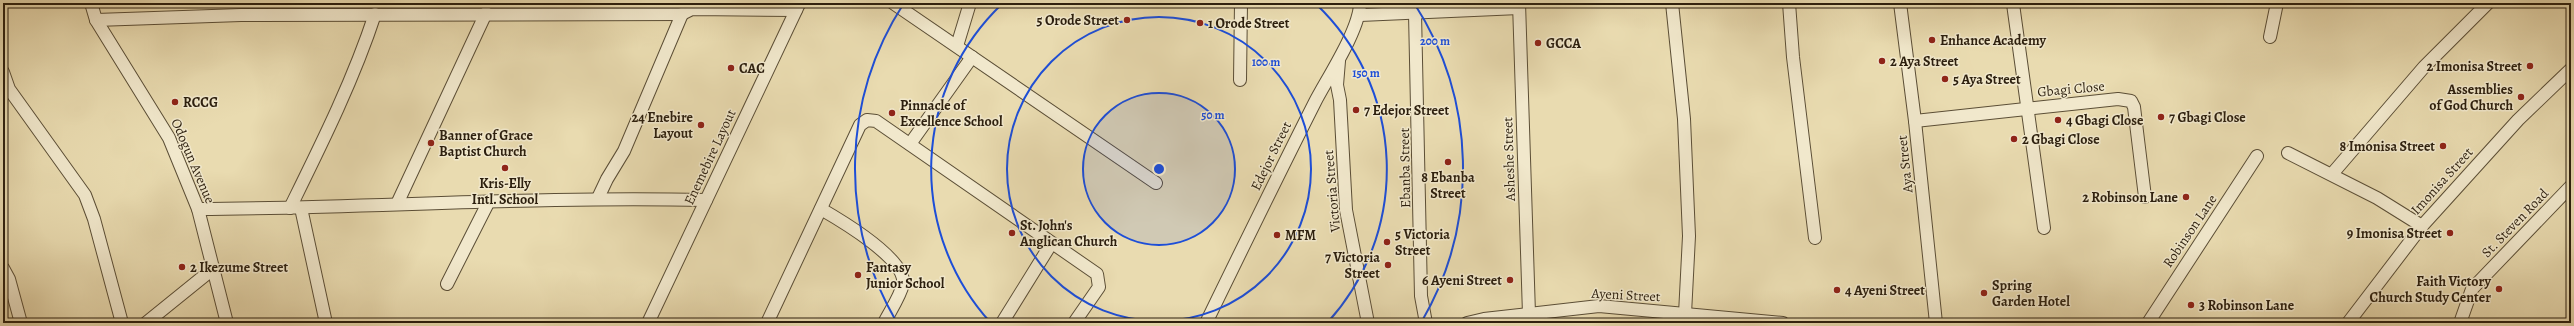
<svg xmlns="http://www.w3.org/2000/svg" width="2574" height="326" font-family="Alegreya,serif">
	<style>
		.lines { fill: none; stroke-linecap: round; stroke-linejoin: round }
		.street-casing { stroke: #5b4e36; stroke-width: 14 }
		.street { stroke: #f1e8cc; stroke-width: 12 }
		.ring { fill: none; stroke: #1d4ed8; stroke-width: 2 }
		.poi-dot { fill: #8f2418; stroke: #f1e8cc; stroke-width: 1.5 }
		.labels { text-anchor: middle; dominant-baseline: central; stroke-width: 3; stroke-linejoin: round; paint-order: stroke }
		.poi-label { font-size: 14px; font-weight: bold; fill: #2c1f0e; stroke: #f1e8cc; text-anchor: start }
		.street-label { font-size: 14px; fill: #2c1f0e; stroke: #f1e8cc }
		.centre { fill: #1d4ed8; stroke: #f1e8cc; stroke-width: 2 }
		.ring-label { font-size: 12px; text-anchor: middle; font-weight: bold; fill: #1d4ed8; stroke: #f1e8cc; stroke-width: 3; stroke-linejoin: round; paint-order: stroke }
	</style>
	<rect width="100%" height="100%" fill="#e9dbb0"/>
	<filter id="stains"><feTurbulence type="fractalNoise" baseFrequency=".005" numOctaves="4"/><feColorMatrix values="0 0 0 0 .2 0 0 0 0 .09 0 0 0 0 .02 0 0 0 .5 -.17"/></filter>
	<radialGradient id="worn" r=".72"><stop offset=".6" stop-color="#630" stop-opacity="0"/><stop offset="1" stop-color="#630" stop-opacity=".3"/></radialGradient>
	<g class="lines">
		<!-- street casing -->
		<g class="street-casing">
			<g id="street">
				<polyline points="91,3 96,20 169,138 198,209 227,323"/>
				<polyline points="893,3 1156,183"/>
				<polyline points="1519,3 1529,314"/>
				<polyline points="1672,3 1684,119 1689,236 1685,314"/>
				<polyline points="1789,3 1793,57 1815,238"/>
				<polyline points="1900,3 1915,121 1936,323"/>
				<polyline points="2013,4 2044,228"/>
				<polyline points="1415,13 1421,296 1426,323"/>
				<polyline points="1360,15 1519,8"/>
				<polyline points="96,20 241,15 682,14 692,9 796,10"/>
				<polyline points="2270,37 2277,3"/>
				<polyline points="957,46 970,3"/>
				<polyline points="1339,61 1337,85 1340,100 1346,210 1368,323"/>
				<polyline points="3,72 9,89 85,195 94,219 122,323"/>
				<polyline points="1240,80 1241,3"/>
				<polyline points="1915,121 2118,99 2131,101 2134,107 2145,197"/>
				<polyline points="910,144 972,57"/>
				<polyline points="2288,153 2377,198 2422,226"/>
				<polyline points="2332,174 2424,67 2488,3"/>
				<polyline points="598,198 607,179 624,151 682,14"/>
				<polyline points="397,204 486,13"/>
				<path d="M 290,208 C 321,145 353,81 375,14"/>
				<polyline points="301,208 326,323"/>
				<path d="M 198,209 C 367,208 536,196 706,200"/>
				<path d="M 821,209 C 840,220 907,259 903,284 C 900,297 890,311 884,323"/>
				<polyline points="3,268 9,279 21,323"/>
				<polyline points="447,284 489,201"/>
				<polyline points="146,323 214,268"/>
				<polyline points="648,323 799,4"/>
				<polyline points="767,323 860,125 867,120 876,121 1097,274 1099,287 1074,323"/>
				<polyline points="1002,323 1051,244"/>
				<path d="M 1206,323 C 1242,249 1278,175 1315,102 C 1328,77 1360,29 1360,3"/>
				<polyline points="1467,323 1484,319 1599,306 1783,323"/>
				<polyline points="2148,323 2257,156"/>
				<polyline points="2348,323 2422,226 2518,120 2571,69"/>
				<polyline points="2460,323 2472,289 2571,186"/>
			</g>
		</g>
		<!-- street -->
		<use href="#street" class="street"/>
	</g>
	<!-- distance rings -->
	<circle cx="1159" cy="169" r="76" fill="#1d4ed8" fill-opacity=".12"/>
	<g class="ring">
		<circle cx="1159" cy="169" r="76"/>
		<circle cx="1159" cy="169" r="152"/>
		<path d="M990 322A228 228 0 0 1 1002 4M1316 4A228 228 0 0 1 1328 322"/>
		<path d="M896 321A304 304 0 0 1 904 3M1414 3A304 304 0 0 1 1422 321"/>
	</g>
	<!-- markers -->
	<g class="poi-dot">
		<circle cx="1127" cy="20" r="4"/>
		<circle cx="1200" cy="23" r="4"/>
		<circle cx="1932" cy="40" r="4"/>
		<circle cx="1538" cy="43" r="4"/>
		<circle cx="1882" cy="61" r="4"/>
		<circle cx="2530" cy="66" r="4"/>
		<circle cx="731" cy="68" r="4"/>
		<circle cx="1945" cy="79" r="4"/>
		<circle cx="2521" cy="97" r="4"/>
		<circle cx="175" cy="102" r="4"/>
		<circle cx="1356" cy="110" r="4"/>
		<circle cx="892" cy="113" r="4"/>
		<circle cx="2161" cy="117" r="4"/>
		<circle cx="2058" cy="120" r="4"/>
		<circle cx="701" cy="125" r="4"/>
		<circle cx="2014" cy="139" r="4"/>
		<circle cx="431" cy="143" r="4"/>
		<circle cx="2443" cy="146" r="4"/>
		<circle cx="1448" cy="162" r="4"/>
		<circle cx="505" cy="168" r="4"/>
		<circle cx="2186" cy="197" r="4"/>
		<circle cx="1012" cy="233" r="4"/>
		<circle cx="2450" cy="233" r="4"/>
		<circle cx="1277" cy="235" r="4"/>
		<circle cx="1387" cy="242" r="4"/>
		<circle cx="1388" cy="265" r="4"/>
		<circle cx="182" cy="267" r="4"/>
		<circle cx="858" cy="275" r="4"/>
		<circle cx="1510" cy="280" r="4"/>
		<circle cx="2499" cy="289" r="4"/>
		<circle cx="1837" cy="290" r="4"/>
		<circle cx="1984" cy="293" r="4"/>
		<circle cx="2191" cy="305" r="4"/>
	</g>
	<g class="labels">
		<!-- poi labels -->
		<g class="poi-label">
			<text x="1119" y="20" text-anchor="end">5 Orode Street</text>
			<text x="1208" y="23">1 Orode Street</text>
			<text x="1940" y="40">Enhance Academy</text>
			<text x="1546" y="43">GCCA</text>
			<text x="1890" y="61">2 Aya Street</text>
			<text x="2522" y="66" text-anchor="end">2 Imonisa Street</text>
			<text x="739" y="68">CAC</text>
			<text x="1953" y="79">5 Aya Street</text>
			<text x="2513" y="89" text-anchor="end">Assemblies<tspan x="2513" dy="16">of God Church</tspan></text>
			<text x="183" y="102">RCCG</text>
			<text x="900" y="105">Pinnacle of<tspan x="900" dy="16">Excellence School</tspan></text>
			<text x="1364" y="110">7 Edejor Street</text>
			<text x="693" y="117" text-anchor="end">24 Enebire<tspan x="693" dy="16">Layout</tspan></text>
			<text x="2169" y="117">7 Gbagi Close</text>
			<text x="2066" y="120">4 Gbagi Close</text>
			<text x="439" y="135">Banner of Grace<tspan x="439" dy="16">Baptist Church</tspan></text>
			<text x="2022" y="139">2 Gbagi Close</text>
			<text x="2435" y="146" text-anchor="end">8 Imonisa Street</text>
			<text x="1448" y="177" text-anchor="middle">8 Ebanba<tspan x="1448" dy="16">Street</tspan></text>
			<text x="505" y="183" text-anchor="middle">Kris-Elly<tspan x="505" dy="16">Intl. School</tspan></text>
			<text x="2178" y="197" text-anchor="end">2 Robinson Lane</text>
			<text x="1020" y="225">St. John's<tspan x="1020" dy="16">Anglican Church</tspan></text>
			<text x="2442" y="233" text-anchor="end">9 Imonisa Street</text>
			<text x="1395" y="234">5 Victoria<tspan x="1395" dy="16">Street</tspan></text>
			<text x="1285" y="235">MFM</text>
			<text x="1380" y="257" text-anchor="end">7 Victoria<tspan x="1380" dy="16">Street</tspan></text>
			<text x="190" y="267">2 Ikezume Street</text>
			<text x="866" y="267">Fantasy<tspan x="866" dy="16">Junior School</tspan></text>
			<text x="1502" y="280" text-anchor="end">6 Ayeni Street</text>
			<text x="2491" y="281" text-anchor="end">Faith Victory<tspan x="2491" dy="16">Church Study Center</tspan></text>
			<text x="1992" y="285">Spring<tspan x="1992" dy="16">Garden Hotel</tspan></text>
			<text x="1845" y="290">4 Ayeni Street</text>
			<text x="2199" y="305">3 Robinson Lane</text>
		</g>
		<!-- street labels -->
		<g class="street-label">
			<text transform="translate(2071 89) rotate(-5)">Gbagi Close</text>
			<text transform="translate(1271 156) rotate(-64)">Edejor Street</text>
			<text transform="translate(710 157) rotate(-65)">Enemebire Layout</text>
			<text transform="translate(1509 159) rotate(-92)">Asheshe Street</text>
			<text transform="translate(193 161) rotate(67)">Odogun Avenue</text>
			<text transform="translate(1905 164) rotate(-96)">Aya Street</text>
			<text transform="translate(1405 168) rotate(-91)">Ebanba Street</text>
			<text transform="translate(2442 181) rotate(-48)">Imonisa Street</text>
			<text transform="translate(1332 191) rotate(-95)">Victoria Street</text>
			<text transform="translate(2515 223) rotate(-46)">St. Steven Road</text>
			<text transform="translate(2190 231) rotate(-56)">Robinson Lane</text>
			<text transform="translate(1626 295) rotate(3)">Ayeni Street</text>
		</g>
	</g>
	<circle cx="1159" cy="169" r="6" class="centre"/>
	<g class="ring-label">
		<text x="1435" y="45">200 m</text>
		<text x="1266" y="66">100 m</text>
		<text x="1366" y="77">150 m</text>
		<text x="1213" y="119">50 m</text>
	</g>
	<!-- margin -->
	<rect width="2574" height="326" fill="none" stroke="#e9dbb0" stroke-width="16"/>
	<rect x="4" y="4" width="2566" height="318" fill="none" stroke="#2c1f0e" stroke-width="2"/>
	<rect x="8" y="8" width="2558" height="310" fill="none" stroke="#2c1f0e"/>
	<rect width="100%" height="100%" filter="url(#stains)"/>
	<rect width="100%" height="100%" fill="url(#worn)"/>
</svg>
